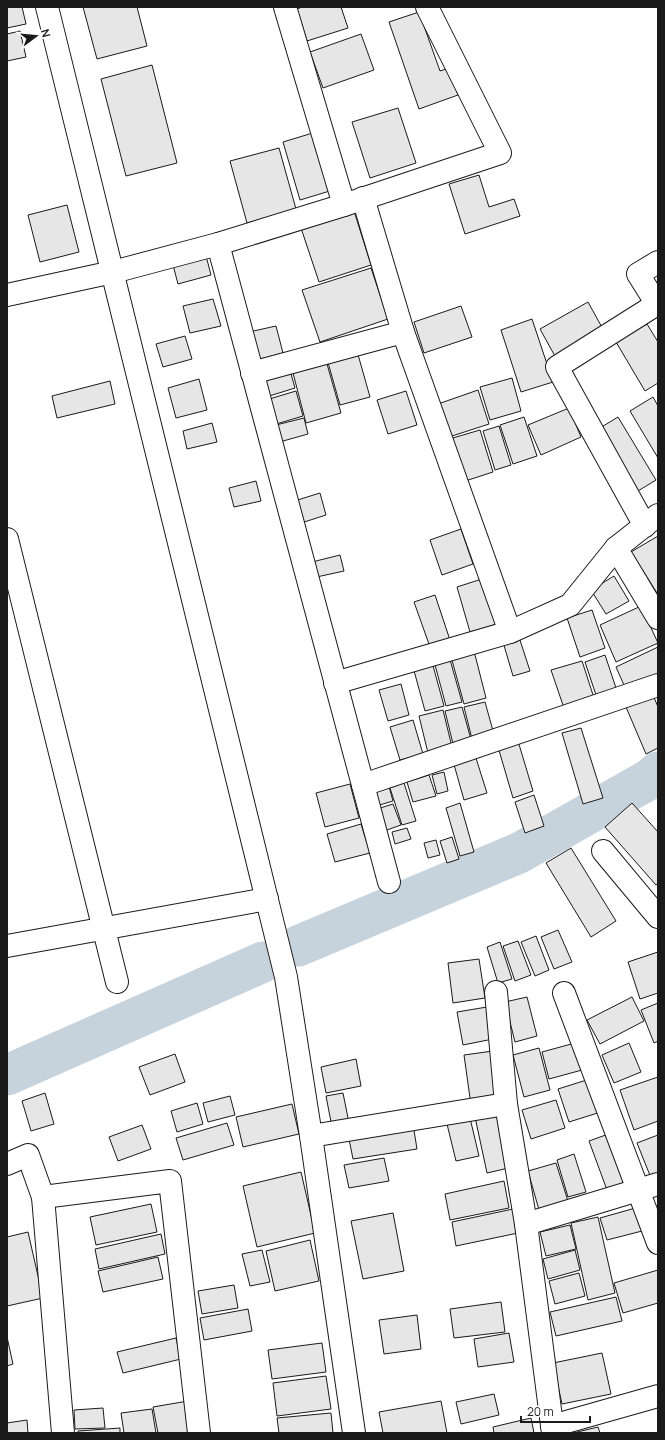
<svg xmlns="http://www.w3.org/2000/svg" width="665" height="1440" font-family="Manrope,sans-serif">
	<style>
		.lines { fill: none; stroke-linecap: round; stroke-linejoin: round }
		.river { stroke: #c6d2dc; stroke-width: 41 }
		.building { fill: #e6e6e6; stroke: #1a1a1a }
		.minor-casing { stroke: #1a1a1a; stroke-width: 24 }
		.minor { stroke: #fff; stroke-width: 22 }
	</style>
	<rect width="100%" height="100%" fill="#fff"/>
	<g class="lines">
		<!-- river -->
		<g class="river">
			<polyline points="298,946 519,853 650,779 658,772"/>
			<polyline points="7,1075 263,962"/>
		</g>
	</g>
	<!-- building -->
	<g class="building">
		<polygon points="7,7 22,7 26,24 7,28"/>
		<polygon points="83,7 137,7 147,46 97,59"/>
		<polygon points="302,7 341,7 348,28 307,41 297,9"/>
		<polygon points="419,12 440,71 449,68 458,95 419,109 389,22"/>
		<polygon points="20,31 26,57 7,61 7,34"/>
		<polygon points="361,34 374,70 323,88 310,52"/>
		<polygon points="152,65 177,163 126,176 101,79"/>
		<polygon points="398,108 416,163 370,178 352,122"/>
		<polygon points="316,132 333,190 300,200 283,142"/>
		<polygon points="279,148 296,209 247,223 230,161"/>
		<polygon points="479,175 489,207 514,199 520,216 465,234 449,184"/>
		<polygon points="67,205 79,252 40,262 28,215"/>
		<polygon points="354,211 371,265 319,282 301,228"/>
		<polygon points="205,252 211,275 178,284 172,261"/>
		<polygon points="371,268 388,319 320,342 302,290"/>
		<polygon points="213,299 221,326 190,333 183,306"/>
		<polygon points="588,302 604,331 556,358 540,329"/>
		<polygon points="461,306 472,337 424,353 414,322"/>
		<polygon points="532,319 553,382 521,392 501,330"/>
		<polygon points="647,324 658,342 658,383 645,391 616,342"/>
		<polygon points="276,326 283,353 256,360 249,332"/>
		<polygon points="185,336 192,359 163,367 156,344"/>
		<polygon points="357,351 370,397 340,405 327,359"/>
		<polygon points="327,364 341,413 306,423 293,373"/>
		<polygon points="289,367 295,388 266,397 260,375"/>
		<polygon points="512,378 521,411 490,420 480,387"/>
		<polygon points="199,379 207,410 176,418 168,388"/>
		<polygon points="110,381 115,404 57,418 52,396"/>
		<polygon points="478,390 489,424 449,437 438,404"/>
		<polygon points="296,391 303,416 273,425 266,400"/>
		<polygon points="406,391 417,425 388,434 377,400"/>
		<polygon points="653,397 658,406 658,458 630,411"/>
		<polygon points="569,408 581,437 541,455 528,425"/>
		<polygon points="524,417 537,456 513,464 500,425"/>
		<polygon points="618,417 656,480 633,494 595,431"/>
		<polygon points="304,418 308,434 276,443 272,426"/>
		<polygon points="212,423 217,442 187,449 183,431"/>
		<polygon points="499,426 511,465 495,470 483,431"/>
		<polygon points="480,430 493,472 459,483 446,440"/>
		<polygon points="256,481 261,501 234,507 229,488"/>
		<polygon points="320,493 326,515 298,524 291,502"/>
		<polygon points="461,529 473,564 442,575 430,540"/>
		<polygon points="658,536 658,593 657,593 631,552"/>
		<polygon points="340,555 344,571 312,578 308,563"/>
		<polygon points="614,576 629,601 606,614 591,590"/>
		<polygon points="488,577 501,623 470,632 457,587"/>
		<polygon points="435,595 450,640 430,647 414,602"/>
		<polygon points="641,606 658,643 616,662 600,625"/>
		<polygon points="592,610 605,648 580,657 567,618"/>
		<polygon points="519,637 530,671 513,676 503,642"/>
		<polygon points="473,647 486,698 464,704 450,653"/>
		<polygon points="658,647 658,677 627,692 616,667"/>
		<polygon points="605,655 617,691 597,698 585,662"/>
		<polygon points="449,656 462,702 446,706 434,661"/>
		<polygon points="582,661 595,701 565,711 551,670"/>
		<polygon points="432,662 444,706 425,711 413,667"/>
		<polygon points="401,684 409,715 388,721 379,690"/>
		<polygon points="653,695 658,707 658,748 646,754 626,707"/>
		<polygon points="485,702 495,738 473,743 464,707"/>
		<polygon points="462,707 472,743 454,748 445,711"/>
		<polygon points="443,710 452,747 428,753 419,716"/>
		<polygon points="413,720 423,754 400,760 390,727"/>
		<polygon points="581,728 603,798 583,804 562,733"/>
		<polygon points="518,741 533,791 513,798 498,747"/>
		<polygon points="475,755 487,793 464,800 453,761"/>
		<polygon points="444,772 448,791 437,794 432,775"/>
		<polygon points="429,775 436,796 413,802 407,782"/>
		<polygon points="388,783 393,801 376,806 372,788"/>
		<polygon points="404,783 416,821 402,825 390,788"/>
		<polygon points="350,784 359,818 325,827 316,793"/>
		<polygon points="534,795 544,826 525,833 515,802"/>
		<polygon points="460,803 474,852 460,856 446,808"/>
		<polygon points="632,803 658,832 658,883 656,885 605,827"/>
		<polygon points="393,804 401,825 384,831 377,809"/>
		<polygon points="361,824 370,853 335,862 327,834"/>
		<polygon points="407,828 411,839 395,844 392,832"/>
		<polygon points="452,837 459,859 447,863 440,841"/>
		<polygon points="436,840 440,855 428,858 424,843"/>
		<polygon points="571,848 616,921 591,937 546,863"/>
		<polygon points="558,930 572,962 554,969 541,937"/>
		<polygon points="536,936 549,970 535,976 521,942"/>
		<polygon points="518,941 531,975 515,981 503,946"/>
		<polygon points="500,942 512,979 498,983 487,947"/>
		<polygon points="658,952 658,993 640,999 628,962"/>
		<polygon points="479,959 485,998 453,1003 448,963"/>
		<polygon points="527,997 537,1036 515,1042 505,1002"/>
		<polygon points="632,997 644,1021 600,1044 587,1020"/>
		<polygon points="658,1003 658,1041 654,1043 641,1010"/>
		<polygon points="487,1007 493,1039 463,1045 457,1012"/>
		<polygon points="575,1043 582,1070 549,1079 542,1052"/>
		<polygon points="629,1043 641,1072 614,1083 602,1055"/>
		<polygon points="539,1048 550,1090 524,1097 513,1055"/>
		<polygon points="493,1051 500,1101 471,1105 464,1055"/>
		<polygon points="175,1054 185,1082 150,1095 139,1067"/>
		<polygon points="356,1059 361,1086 326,1093 321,1067"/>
		<polygon points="658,1077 658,1121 634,1130 620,1090"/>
		<polygon points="593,1078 604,1111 569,1122 558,1089"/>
		<polygon points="45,1093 54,1124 31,1131 22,1101"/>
		<polygon points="343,1093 349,1123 332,1127 326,1096"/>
		<polygon points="230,1096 235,1115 208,1122 203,1103"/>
		<polygon points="556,1100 565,1128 531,1139 522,1110"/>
		<polygon points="197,1103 203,1124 177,1132 171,1111"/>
		<polygon points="292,1104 299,1134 243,1147 236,1117"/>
		<polygon points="502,1112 513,1167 487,1173 475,1117"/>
		<polygon points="470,1118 479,1156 456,1161 447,1124"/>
		<polygon points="227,1123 234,1145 183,1160 176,1138"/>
		<polygon points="413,1124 417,1149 353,1159 348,1134"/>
		<polygon points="142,1125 151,1149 118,1161 109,1137"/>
		<polygon points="614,1132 632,1181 607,1190 589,1141"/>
		<polygon points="658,1135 658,1175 651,1178 637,1143"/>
		<polygon points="574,1154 586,1192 568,1197 557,1160"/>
		<polygon points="384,1158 389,1181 349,1188 344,1165"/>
		<polygon points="556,1163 568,1201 539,1210 528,1171"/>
		<polygon points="301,1172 315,1233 257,1247 243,1186"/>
		<polygon points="504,1181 509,1208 450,1220 445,1194"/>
		<polygon points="151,1204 157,1232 96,1245 90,1217"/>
		<polygon points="639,1207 646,1230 607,1240 600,1218"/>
		<polygon points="513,1209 518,1233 456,1246 452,1222"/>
		<polygon points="393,1213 404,1271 363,1279 351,1221"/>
		<polygon points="598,1217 615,1293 588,1300 571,1223"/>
		<polygon points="570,1225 576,1249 546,1256 540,1232"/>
		<polygon points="28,1232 43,1298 7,1306 7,1237"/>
		<polygon points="161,1234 165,1254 99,1269 95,1249"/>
		<polygon points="310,1240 319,1281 275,1291 266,1251"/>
		<polygon points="262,1250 270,1282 250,1286 242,1254"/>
		<polygon points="575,1250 580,1270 548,1279 543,1259"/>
		<polygon points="158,1257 163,1279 103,1292 98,1271"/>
		<polygon points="658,1270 658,1303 623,1313 614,1283"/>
		<polygon points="579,1273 585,1296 555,1304 549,1281"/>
		<polygon points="234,1285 238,1308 202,1314 198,1291"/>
		<polygon points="616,1297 622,1321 556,1336 550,1312"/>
		<polygon points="501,1302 505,1332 454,1338 450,1309"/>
		<polygon points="248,1309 252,1331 204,1340 200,1318"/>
		<polygon points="417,1315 421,1349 384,1354 379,1320"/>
		<polygon points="509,1333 514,1362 478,1367 474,1339"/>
		<polygon points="7,1337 13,1364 7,1366"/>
		<polygon points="176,1338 181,1359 123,1373 117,1352"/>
		<polygon points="322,1343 326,1372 272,1379 268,1350"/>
		<polygon points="602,1353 611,1394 562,1404 553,1363"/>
		<polygon points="326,1376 331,1409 277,1416 273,1383"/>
		<polygon points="494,1394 499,1415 461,1424 456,1402"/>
		<polygon points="188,1401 194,1431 184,1433 158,1433 153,1407"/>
		<polygon points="441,1401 447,1433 383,1433 379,1412"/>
		<polygon points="103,1408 105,1428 75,1429 74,1410"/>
		<polygon points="152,1409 156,1433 124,1433 121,1413"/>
		<polygon points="331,1413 333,1433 279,1433 277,1418"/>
		<polygon points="531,1418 534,1433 494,1433 493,1427"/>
		<polygon points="27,1420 28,1433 7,1433 7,1423"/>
		<polygon points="598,1427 600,1433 573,1433"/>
		<polygon points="120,1428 120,1433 78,1433 78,1431"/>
	</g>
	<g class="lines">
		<!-- minor casing -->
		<g class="minor-casing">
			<g id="minor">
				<polyline points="47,7 286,977 311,1136 354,1433"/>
				<polyline points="285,7 344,205"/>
				<polyline points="363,198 403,332 510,632"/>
				<polyline points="218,244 389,882"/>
				<polyline points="658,262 638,274 658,306"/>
				<polyline points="7,295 113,272 218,244 344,205 500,153 427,7"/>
				<polyline points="252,373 403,332"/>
				<polyline points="645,526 557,367 657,304"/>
				<polyline points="7,539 117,982"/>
				<polyline points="616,548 658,618"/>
				<polyline points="335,683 510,632 570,605 616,548 658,515"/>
				<polyline points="363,785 658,685"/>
				<polyline points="603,851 658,917"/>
				<polyline points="7,946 267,899"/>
				<polyline points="496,992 506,1104 526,1224 553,1433"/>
				<polyline points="564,993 658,1243"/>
				<polyline points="311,1136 506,1104"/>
				<polyline points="7,1164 28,1155 43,1197 63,1433"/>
				<polyline points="43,1197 170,1181 199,1433"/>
				<polyline points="526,1224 658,1184"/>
				<polyline points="552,1426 658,1396"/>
			</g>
		</g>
		<!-- minor -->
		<use href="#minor" class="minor"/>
	</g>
	<!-- border -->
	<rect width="665" height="1440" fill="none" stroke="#1a1a1a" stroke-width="16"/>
	<!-- north arrow -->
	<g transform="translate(36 36) rotate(74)" stroke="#ffffff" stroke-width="3" paint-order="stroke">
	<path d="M0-3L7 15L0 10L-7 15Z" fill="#1a1a1a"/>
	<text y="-6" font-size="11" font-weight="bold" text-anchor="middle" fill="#1a1a1a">N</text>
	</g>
	<!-- scale -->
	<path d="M521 1416v6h69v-6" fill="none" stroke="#1a1a1a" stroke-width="2"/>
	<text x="527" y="1416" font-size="12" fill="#1a1a1a" stroke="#ffffff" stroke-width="3" paint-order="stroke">20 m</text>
</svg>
